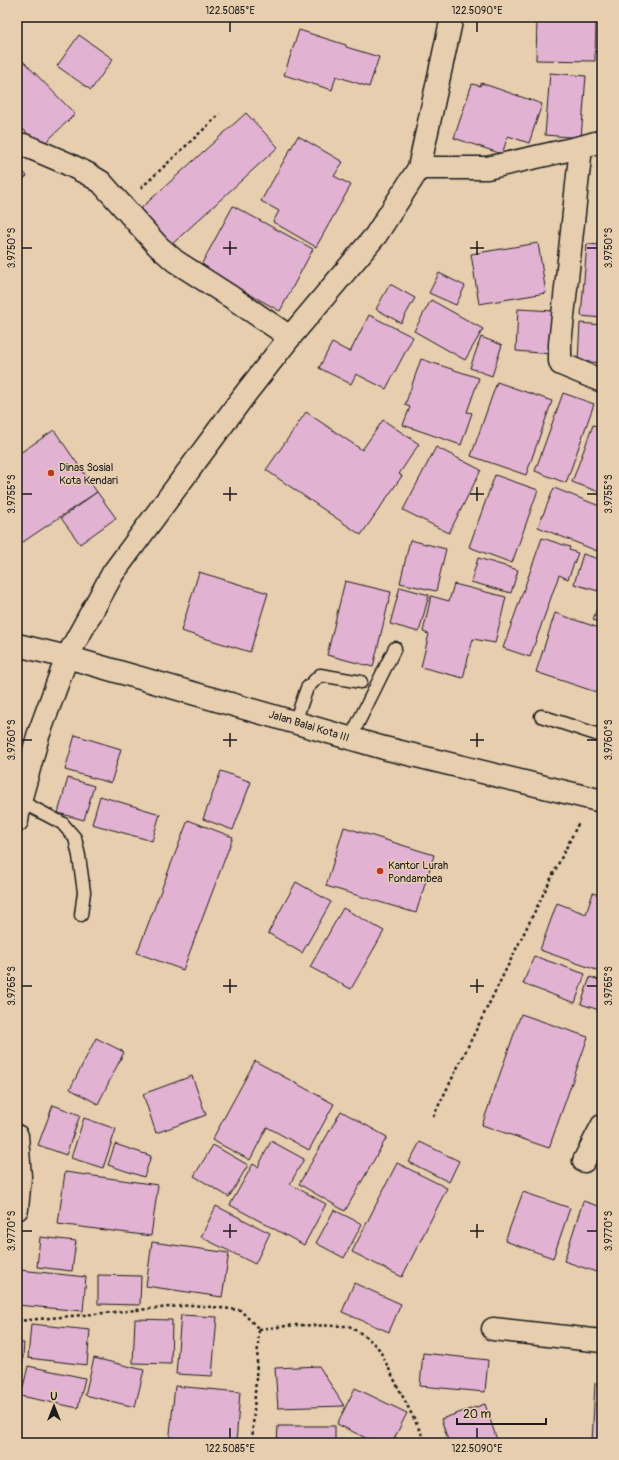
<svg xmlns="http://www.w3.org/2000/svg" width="619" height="1460" font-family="Pangolin,sans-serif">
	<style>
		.building { fill: #e2b2d2; stroke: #1c1c1c }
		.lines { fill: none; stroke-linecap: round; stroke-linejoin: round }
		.lane-casing { stroke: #1c1c1c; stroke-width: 15 }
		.street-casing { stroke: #1c1c1c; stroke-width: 25 }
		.path { stroke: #1c1c1c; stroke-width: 2.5; stroke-dasharray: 3 3; stroke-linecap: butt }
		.lane { stroke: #e7ceaf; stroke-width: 12 }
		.street { stroke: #e7ceaf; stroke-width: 22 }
		.ticks { fill: none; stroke: #1c1c1c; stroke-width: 1.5 }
		.poi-dot { fill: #c8321e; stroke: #e7ceaf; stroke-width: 1.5 }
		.labels { text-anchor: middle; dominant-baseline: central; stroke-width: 3; stroke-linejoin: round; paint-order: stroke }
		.poi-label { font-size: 11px; fill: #1c1c1c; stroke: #e7ceaf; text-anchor: start }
		.street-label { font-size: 11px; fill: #1c1c1c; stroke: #e7ceaf }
		.neatline { fill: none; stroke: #1c1c1c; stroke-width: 1.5 }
		.ticks-label { font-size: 10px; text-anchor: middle; fill: #1c1c1c }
	</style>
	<rect width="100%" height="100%" fill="#e7ceaf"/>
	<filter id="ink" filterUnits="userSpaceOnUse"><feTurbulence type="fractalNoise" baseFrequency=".025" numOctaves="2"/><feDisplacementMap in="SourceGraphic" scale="8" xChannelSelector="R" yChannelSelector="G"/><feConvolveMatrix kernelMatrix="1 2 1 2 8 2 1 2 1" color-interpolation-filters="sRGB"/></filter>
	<g filter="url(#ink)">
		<!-- building -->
		<g class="building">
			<polygon points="109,17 120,17 118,21"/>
			<polygon points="537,17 596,17 595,61 536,60"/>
			<polygon points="299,30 346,45 346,47 379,57 369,87 336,76 332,90 284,75"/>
			<polygon points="79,35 113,59 91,90 57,66"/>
			<polygon points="17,55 75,114 41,147 17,123"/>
			<polygon points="550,73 586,76 581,138 545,135"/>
			<polygon points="481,83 542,104 529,143 508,136 502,154 454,138 472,84 480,86"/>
			<polygon points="246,113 278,147 171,245 139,210"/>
			<polygon points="298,136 343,162 334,176 351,185 316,247 273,222 279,211 261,201"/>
			<polygon points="17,165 27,176 17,184"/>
			<polygon points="233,206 313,249 280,311 200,267"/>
			<polygon points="538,243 546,293 479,304 471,254"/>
			<polygon points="587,244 602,245 602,318 581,316"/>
			<polygon points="439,273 465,286 456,305 429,293"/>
			<polygon points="390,284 415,298 401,323 376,309"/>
			<polygon points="431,300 483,329 465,360 414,331"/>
			<polygon points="518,309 555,311 552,354 516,351"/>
			<polygon points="369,315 413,337 386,389 356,374 351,384 319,368 332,343 350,352"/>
			<polygon points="580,323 602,325 602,363 578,361"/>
			<polygon points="481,337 502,345 492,376 470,368"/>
			<polygon points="421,359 479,378 467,412 472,413 461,445 403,425 410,407 405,405"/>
			<polygon points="497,382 552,401 526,475 471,456"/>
			<polygon points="563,393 594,404 566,483 535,471"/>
			<polygon points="306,412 362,450 383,420 419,444 399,474 402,476 361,535 266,470"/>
			<polygon points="593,425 602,428 602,493 572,482"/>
			<polygon points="54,430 97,492 17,546 17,455"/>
			<polygon points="436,447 481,470 449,533 403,510"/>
			<polygon points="495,475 538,490 512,563 469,547"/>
			<polygon points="554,488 602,507 602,538 597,551 538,527"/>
			<polygon points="97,492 116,518 80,544 61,518"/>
			<polygon points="542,538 570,547 569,550 578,553 568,579 559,575 530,657 503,648"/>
			<polygon points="410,540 446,549 436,591 400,583"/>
			<polygon points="583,554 602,560 602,577 598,591 574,584"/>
			<polygon points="478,558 518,570 511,593 471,582"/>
			<polygon points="199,572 268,593 250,652 181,631"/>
			<polygon points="345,581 391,592 373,667 327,655"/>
			<polygon points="454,584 506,597 495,643 473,639 463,678 421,667 429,634 423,632 431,596 449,601"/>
			<polygon points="400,587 429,595 419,632 390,624"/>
			<polygon points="602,594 602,623 593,620"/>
			<polygon points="555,613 602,629 602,694 536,672"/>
			<polygon points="75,735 121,749 111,783 65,770"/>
			<polygon points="221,771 251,782 233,830 203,819"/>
			<polygon points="68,778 94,786 84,820 58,813"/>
			<polygon points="100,796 160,814 152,841 92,824"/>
			<polygon points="188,820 233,837 183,970 137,953"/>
			<polygon points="344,827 434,855 416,913 326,886"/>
			<polygon points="296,882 331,902 302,953 268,933"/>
			<polygon points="593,893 602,896 602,972 540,950 557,903 586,914"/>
			<polygon points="343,908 384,931 351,989 310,967"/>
			<polygon points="534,956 585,974 575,1003 523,984"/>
			<polygon points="590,977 602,981 602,1011 581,1004"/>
			<polygon points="521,1014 588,1037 549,1148 482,1125"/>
			<polygon points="96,1038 124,1052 98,1104 70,1089"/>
			<polygon points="255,1061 334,1104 309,1150 267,1127 250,1160 212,1140"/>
			<polygon points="192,1076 206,1115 156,1133 143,1094"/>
			<polygon points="53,1105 80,1115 66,1155 38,1145"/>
			<polygon points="341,1111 387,1137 345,1211 299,1184"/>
			<polygon points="84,1118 116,1129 103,1168 71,1158"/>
			<polygon points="271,1141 304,1159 290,1184 326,1204 304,1245 230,1205 253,1164 258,1167"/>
			<polygon points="420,1142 459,1161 449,1182 409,1162"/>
			<polygon points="115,1144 151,1156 144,1177 108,1165"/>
			<polygon points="213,1145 248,1165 229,1197 194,1176"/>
			<polygon points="397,1163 447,1188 402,1277 352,1252"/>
			<polygon points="65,1172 158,1185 151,1236 58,1224"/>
			<polygon points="523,1192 570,1208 553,1258 505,1241"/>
			<polygon points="583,1201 602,1207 602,1274 564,1261"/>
			<polygon points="216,1206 270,1233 255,1264 201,1237"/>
			<polygon points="334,1210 362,1224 344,1258 316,1243"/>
			<polygon points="40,1237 76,1241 72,1271 37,1267"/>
			<polygon points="152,1242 229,1253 222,1297 146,1286"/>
			<polygon points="20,1270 86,1277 83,1311 17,1305"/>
			<polygon points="98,1275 141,1276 140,1305 98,1304"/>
			<polygon points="354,1283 401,1304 389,1332 342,1312"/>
			<polygon points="181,1315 217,1317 212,1376 176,1374"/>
			<polygon points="135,1319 172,1320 171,1364 133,1363"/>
			<polygon points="31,1324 90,1330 87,1365 28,1358"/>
			<polygon points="17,1343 24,1343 22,1369 17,1369"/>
			<polygon points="423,1353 488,1360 485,1392 420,1386"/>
			<polygon points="94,1358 144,1370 135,1407 85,1395"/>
			<polygon points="28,1366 85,1378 78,1408 21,1396"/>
			<polygon points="319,1366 344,1406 278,1408 275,1368"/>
			<polygon points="595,1383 602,1384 602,1443 592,1443"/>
			<polygon points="175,1386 240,1392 236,1443 169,1443"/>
			<polygon points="355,1388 407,1413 392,1443 376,1443 337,1424"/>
			<polygon points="485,1404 498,1443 449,1443 441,1419"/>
			<polygon points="278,1426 335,1426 335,1443 277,1443"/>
		</g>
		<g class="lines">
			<!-- lane casing -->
			<g class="lane-casing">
				<g id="lane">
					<polyline points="541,716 602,736"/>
					<polyline points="295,722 307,688 320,675 361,682"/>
					<polyline points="350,739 395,648"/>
					<polyline points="20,801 62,823 75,838 79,856 84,892 81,915"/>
				</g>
			</g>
			<!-- street casing -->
			<g class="street-casing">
				<g id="street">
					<polyline points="24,145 66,163 88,174 101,182 158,246 175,261 231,297 290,337"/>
					<polyline points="581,147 560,344 560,361 561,364 602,381"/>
					<polyline points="419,168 487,168 581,147 602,141"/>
					<polyline points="17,645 67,657 384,748 602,801"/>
					<polyline points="17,821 20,801 38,736 67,657 113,573 246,393 290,337 376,235 419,168 452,17"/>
					<polyline points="17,1136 20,1177 17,1209"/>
					<polyline points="584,1161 602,1126"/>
					<polyline points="493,1329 602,1341"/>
				</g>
			</g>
			<!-- path -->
			<g class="path">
				<polyline points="141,188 220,114"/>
				<polyline points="433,1117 579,822"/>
				<polyline points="17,1321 192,1305 240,1310 259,1329 252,1443"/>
				<polyline points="259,1329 296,1325 349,1326 367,1337 379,1349 426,1443"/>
			</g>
			<!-- lane -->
			<use href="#lane" class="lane"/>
			<!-- street -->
			<use href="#street" class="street"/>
		</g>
	</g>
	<!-- ticks -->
	<path class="ticks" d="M 230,22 L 230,32M 477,22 L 477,32M 230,241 L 230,255M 477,241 L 477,255M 22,248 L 32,248M 223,248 L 237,248M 470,248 L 484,248M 587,248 L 597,248M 230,487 L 230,501M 477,487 L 477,501M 22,494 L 32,494M 223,494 L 237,494M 470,494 L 484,494M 587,494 L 597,494M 230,733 L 230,747M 477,733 L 477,747M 22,740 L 32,740M 223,740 L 237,740M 470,740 L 484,740M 587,740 L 597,740M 230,979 L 230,993M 477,979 L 477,993M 22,986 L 32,986M 223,986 L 237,986M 470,986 L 484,986M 587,986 L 597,986M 230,1224 L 230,1238M 477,1224 L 477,1238M 22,1231 L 32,1231M 223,1231 L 237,1231M 470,1231 L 484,1231M 587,1231 L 597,1231M 230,1428 L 230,1438M 477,1428 L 477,1438"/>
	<!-- markers -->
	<g class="poi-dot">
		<circle cx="51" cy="473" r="4"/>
		<circle cx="380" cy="871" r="4"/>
	</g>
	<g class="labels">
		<!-- poi labels -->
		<g class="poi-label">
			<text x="59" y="467">Dinas Sosial<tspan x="59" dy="13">Kota Kendari</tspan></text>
			<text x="388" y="865">Kantor Lurah<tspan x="388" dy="13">Pondambea</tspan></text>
		</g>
		<!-- street labels -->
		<g class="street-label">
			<text transform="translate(309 726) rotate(17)">Jalan Balai Kota III</text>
		</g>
	</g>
	<!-- margin -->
	<rect width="619" height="1460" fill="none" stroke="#e7ceaf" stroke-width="44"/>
	<!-- north arrow -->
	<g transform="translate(54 1406)" stroke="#e7ceaf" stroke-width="3" paint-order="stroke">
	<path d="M0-3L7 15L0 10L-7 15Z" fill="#1c1c1c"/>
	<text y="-6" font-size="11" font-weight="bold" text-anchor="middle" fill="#1c1c1c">U</text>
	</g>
	<!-- scale -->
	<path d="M457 1418v6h89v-6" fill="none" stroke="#1c1c1c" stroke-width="2"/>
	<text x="463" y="1418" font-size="12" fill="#1c1c1c" stroke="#e7ceaf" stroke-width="3" paint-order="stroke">20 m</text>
	<rect x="22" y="22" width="575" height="1416" class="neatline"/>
	<g class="ticks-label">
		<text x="230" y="14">122.5085°E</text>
		<text x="477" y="14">122.5090°E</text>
		<text transform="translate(11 248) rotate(-90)" y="4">3.9750°S</text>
		<text transform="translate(608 248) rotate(-90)" y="4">3.9750°S</text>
		<text transform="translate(11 494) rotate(-90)" y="4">3.9755°S</text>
		<text transform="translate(608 494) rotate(-90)" y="4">3.9755°S</text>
		<text transform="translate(11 740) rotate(-90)" y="4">3.9760°S</text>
		<text transform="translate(608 740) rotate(-90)" y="4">3.9760°S</text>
		<text transform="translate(11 986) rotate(-90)" y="4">3.9765°S</text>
		<text transform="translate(608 986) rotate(-90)" y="4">3.9765°S</text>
		<text transform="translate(11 1231) rotate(-90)" y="4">3.9770°S</text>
		<text transform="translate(608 1231) rotate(-90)" y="4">3.9770°S</text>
		<text x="230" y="1452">122.5085°E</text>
		<text x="477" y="1452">122.5090°E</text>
	</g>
</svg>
